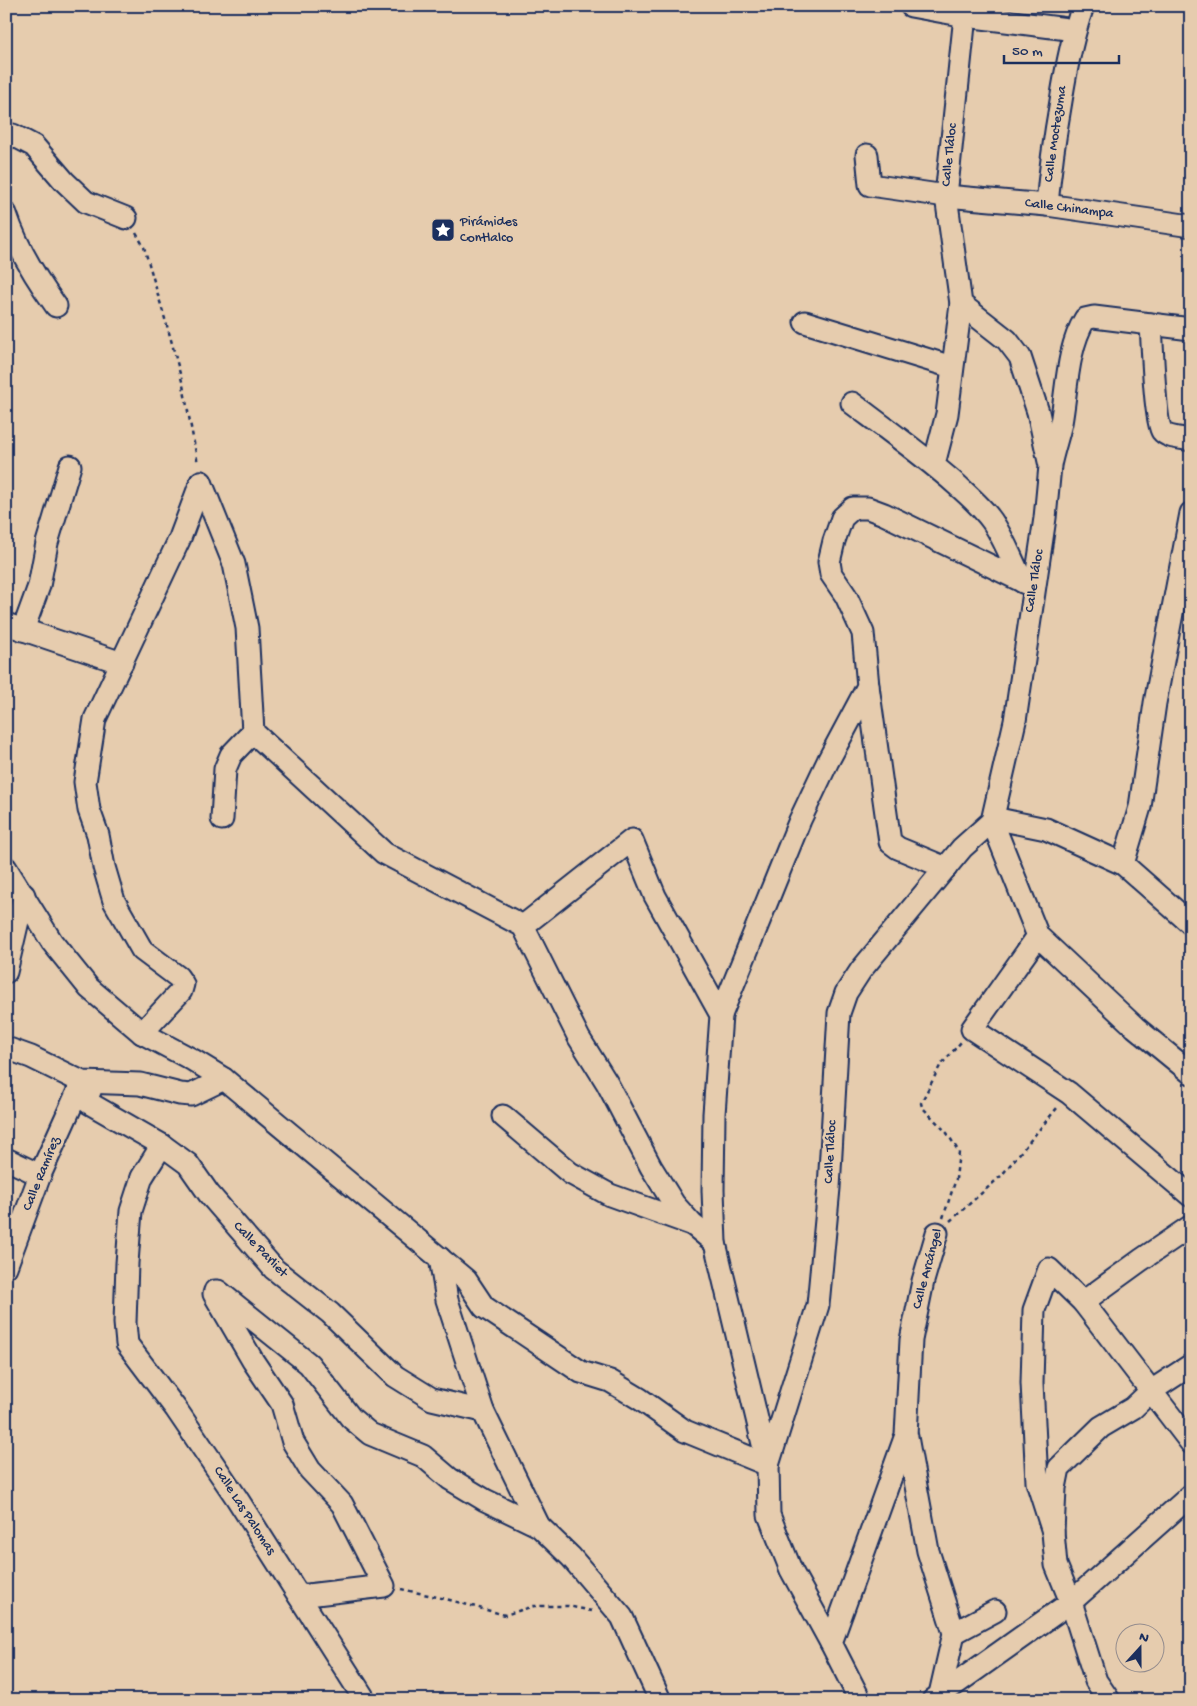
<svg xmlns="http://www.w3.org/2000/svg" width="1197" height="1706" font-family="'Gochi Hand',sans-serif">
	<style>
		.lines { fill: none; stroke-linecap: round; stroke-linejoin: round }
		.minor-casing { stroke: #1b2f5e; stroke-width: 25 }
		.path { stroke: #1b2f5e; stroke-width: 2.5; stroke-dasharray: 4 4; stroke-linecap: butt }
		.minor { stroke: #e6ccae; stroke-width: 21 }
		.labels { text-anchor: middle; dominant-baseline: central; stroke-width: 5; stroke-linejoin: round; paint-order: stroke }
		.street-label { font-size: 14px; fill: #1b2f5e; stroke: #e6ccae }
		.poi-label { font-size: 14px; fill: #1b2f5e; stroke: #e6ccae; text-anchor: start }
	</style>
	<rect width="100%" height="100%" fill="#e6ccae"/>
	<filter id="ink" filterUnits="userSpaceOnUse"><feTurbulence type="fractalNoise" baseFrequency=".02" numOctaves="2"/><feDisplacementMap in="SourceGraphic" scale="10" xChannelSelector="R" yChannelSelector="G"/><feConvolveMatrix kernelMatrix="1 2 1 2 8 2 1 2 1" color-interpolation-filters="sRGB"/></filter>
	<g filter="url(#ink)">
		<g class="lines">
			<!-- minor casing -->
			<g class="minor-casing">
				<g id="minor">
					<polyline points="911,6 966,16 1075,30"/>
					<polyline points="6,134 13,135 34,146 64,181 86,202 126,218"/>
					<polyline points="867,155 870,185 946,196 1047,205 1191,226"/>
					<path d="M 1047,205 C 1050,170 1055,135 1061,101 C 1066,69 1072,37 1083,6"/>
					<path d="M 6,214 C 17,248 35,277 56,306"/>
					<polyline points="805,322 952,367"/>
					<path d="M 1151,324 C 1152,340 1155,422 1162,431 C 1167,438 1183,438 1191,440"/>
					<path d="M 852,403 C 888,430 924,456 957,485 C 969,496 983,508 992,521 C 1005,540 1012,561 1023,582"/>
					<path d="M 1051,461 C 1054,448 1058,436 1061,423 C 1067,390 1067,348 1085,319 L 1094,317 L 1191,329"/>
					<polyline points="934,464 947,414 961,304"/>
					<polyline points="201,482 234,564 247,628 253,732 384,853 523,926 579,1038 607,1083 651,1167 674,1204 692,1224 715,1243"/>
					<polyline points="6,624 122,663"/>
					<polyline points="23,630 39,586 47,543 70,466"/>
					<polyline points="868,686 890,842 898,848 946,868"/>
					<polyline points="222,819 225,769 231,755 253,732"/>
					<polyline points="1123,864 1140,807 1155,703 1191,513"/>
					<polyline points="6,868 52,942 89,988 142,1033 193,1060 224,1079 466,1280 484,1307 581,1372 610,1381 640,1399 685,1431 768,1465"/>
					<polyline points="1191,924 1123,864 1046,829 1003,820 992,821 1038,936 1135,1027 1191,1073"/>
					<polyline points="523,926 632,840 655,896 721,1015 714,1114 713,1190 715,1243 768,1465 769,1515 791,1570 831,1643 860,1700"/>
					<polyline points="1038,936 972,1029 1069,1093 1191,1196"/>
					<polyline points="6,972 24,895"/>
					<polyline points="721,1015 800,820 828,761 868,686 863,633 846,596 831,574 829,562 834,541 842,518 853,508 868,508 884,514 1034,587"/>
					<polyline points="142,1033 181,991 183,984 178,977 142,950 114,901 104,867 98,835 89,810 85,782 95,719 180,538 201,482"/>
					<polyline points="6,1048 31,1057 82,1082 140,1084 180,1094 191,1095 224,1079"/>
					<polyline points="93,1083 87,1099 89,1103 162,1145 188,1164 209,1194 274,1269 330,1313 395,1376 432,1399 483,1411"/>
					<polyline points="503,1116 570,1173 610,1195 691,1224"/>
					<polyline points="162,1145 142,1177 131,1211 127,1263 125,1323 127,1344 176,1409 236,1497 365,1700"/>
					<polyline points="6,1159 40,1175"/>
					<polyline points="440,1258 447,1300 483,1411 539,1526 571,1557 622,1617 660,1700"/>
					<polyline points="6,1267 40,1175 82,1082"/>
					<polyline points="1083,1302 1141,1260 1191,1226"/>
					<polyline points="907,1437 928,1551 954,1633 940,1694"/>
					<polyline points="768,1465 818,1305 829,1188 839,1013 846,993 861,970 962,848 992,821 1015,721 1045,518 1050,466 1038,412 1020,357 1007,340 961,304 946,196 966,6"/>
					<polyline points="1053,1532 1037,1482 1032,1383 1034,1310 1049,1269 1083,1302 1191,1443"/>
					<polyline points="299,1596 384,1586 342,1504 310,1470 293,1442 282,1404 253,1361 214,1294 215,1291 218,1291 309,1364 351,1418 370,1434 423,1456 450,1479 485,1500 539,1526"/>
					<polyline points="954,1633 995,1611"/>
					<polyline points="831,1643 906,1435 911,1340 923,1281 937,1233"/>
					<polyline points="933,1700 1071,1602 1191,1495"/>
					<polyline points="1109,1700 1096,1681 1071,1602 1056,1565 1053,1532 1055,1488 1059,1468 1101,1427 1133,1408 1151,1391 1191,1365"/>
				</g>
			</g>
			<!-- path -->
			<g class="path">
				<polyline points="136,233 144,247 170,336 183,385 198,464"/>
				<polyline points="943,1218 956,1179 959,1152 947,1133 922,1107 921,1103 940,1066 961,1042"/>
				<polyline points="950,1221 1001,1176 1057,1108"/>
				<polyline points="401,1589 446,1599 505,1615 534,1606 568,1606 592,1611"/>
			</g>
			<!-- minor -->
			<use href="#minor" class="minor"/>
		</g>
	</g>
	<!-- icons -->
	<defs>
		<g id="sight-square" transform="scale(1.25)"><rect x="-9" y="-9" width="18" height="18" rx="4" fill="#1b2f5e" stroke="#e6ccae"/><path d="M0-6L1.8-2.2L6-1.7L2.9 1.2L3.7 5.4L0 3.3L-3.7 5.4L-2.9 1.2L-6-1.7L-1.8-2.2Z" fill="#fff"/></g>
	</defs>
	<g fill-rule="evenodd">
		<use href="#sight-square" x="443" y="230"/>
	</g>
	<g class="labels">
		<!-- street labels -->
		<g class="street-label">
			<text transform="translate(1056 134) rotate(-82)">Calle Moctezuma</text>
			<text transform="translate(950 155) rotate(-84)">Calle Tláloc</text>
			<text transform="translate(1069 209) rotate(7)">Calle Chinampa</text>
			<text transform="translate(1035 581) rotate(-81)">Calle Tláloc</text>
			<text transform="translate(831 1152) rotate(-87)">Calle Tláloc</text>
			<text transform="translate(42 1174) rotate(-68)">Calle Ramírez</text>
			<text transform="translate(260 1250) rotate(46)">Calle Parliet</text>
			<text transform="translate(928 1269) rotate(-75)">Calle Arcángel</text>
			<text transform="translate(244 1511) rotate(57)">Calle Las Palomas</text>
		</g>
		<!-- poi labels -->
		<g class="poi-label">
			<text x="460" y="222">Pirámides<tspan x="460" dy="16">Contlalco</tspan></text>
		</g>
	</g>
	<!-- margin -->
	<rect width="1197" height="1706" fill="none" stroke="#e6ccae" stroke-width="25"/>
	<rect x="12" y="12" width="1172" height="1681" fill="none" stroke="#1b2f5e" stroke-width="2" filter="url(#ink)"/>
	<!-- north arrow -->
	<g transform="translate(1140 1648) rotate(21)"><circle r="24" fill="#e6ccae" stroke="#958d8e"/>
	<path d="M0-4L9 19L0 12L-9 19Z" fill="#1b2f5e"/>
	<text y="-8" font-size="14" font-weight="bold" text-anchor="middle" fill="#1b2f5e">N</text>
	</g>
	<!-- scale -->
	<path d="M1004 55v8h115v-8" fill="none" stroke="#1b2f5e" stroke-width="2.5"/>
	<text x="1012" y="55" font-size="15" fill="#1b2f5e" stroke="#e6ccae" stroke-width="4" paint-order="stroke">50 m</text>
</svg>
